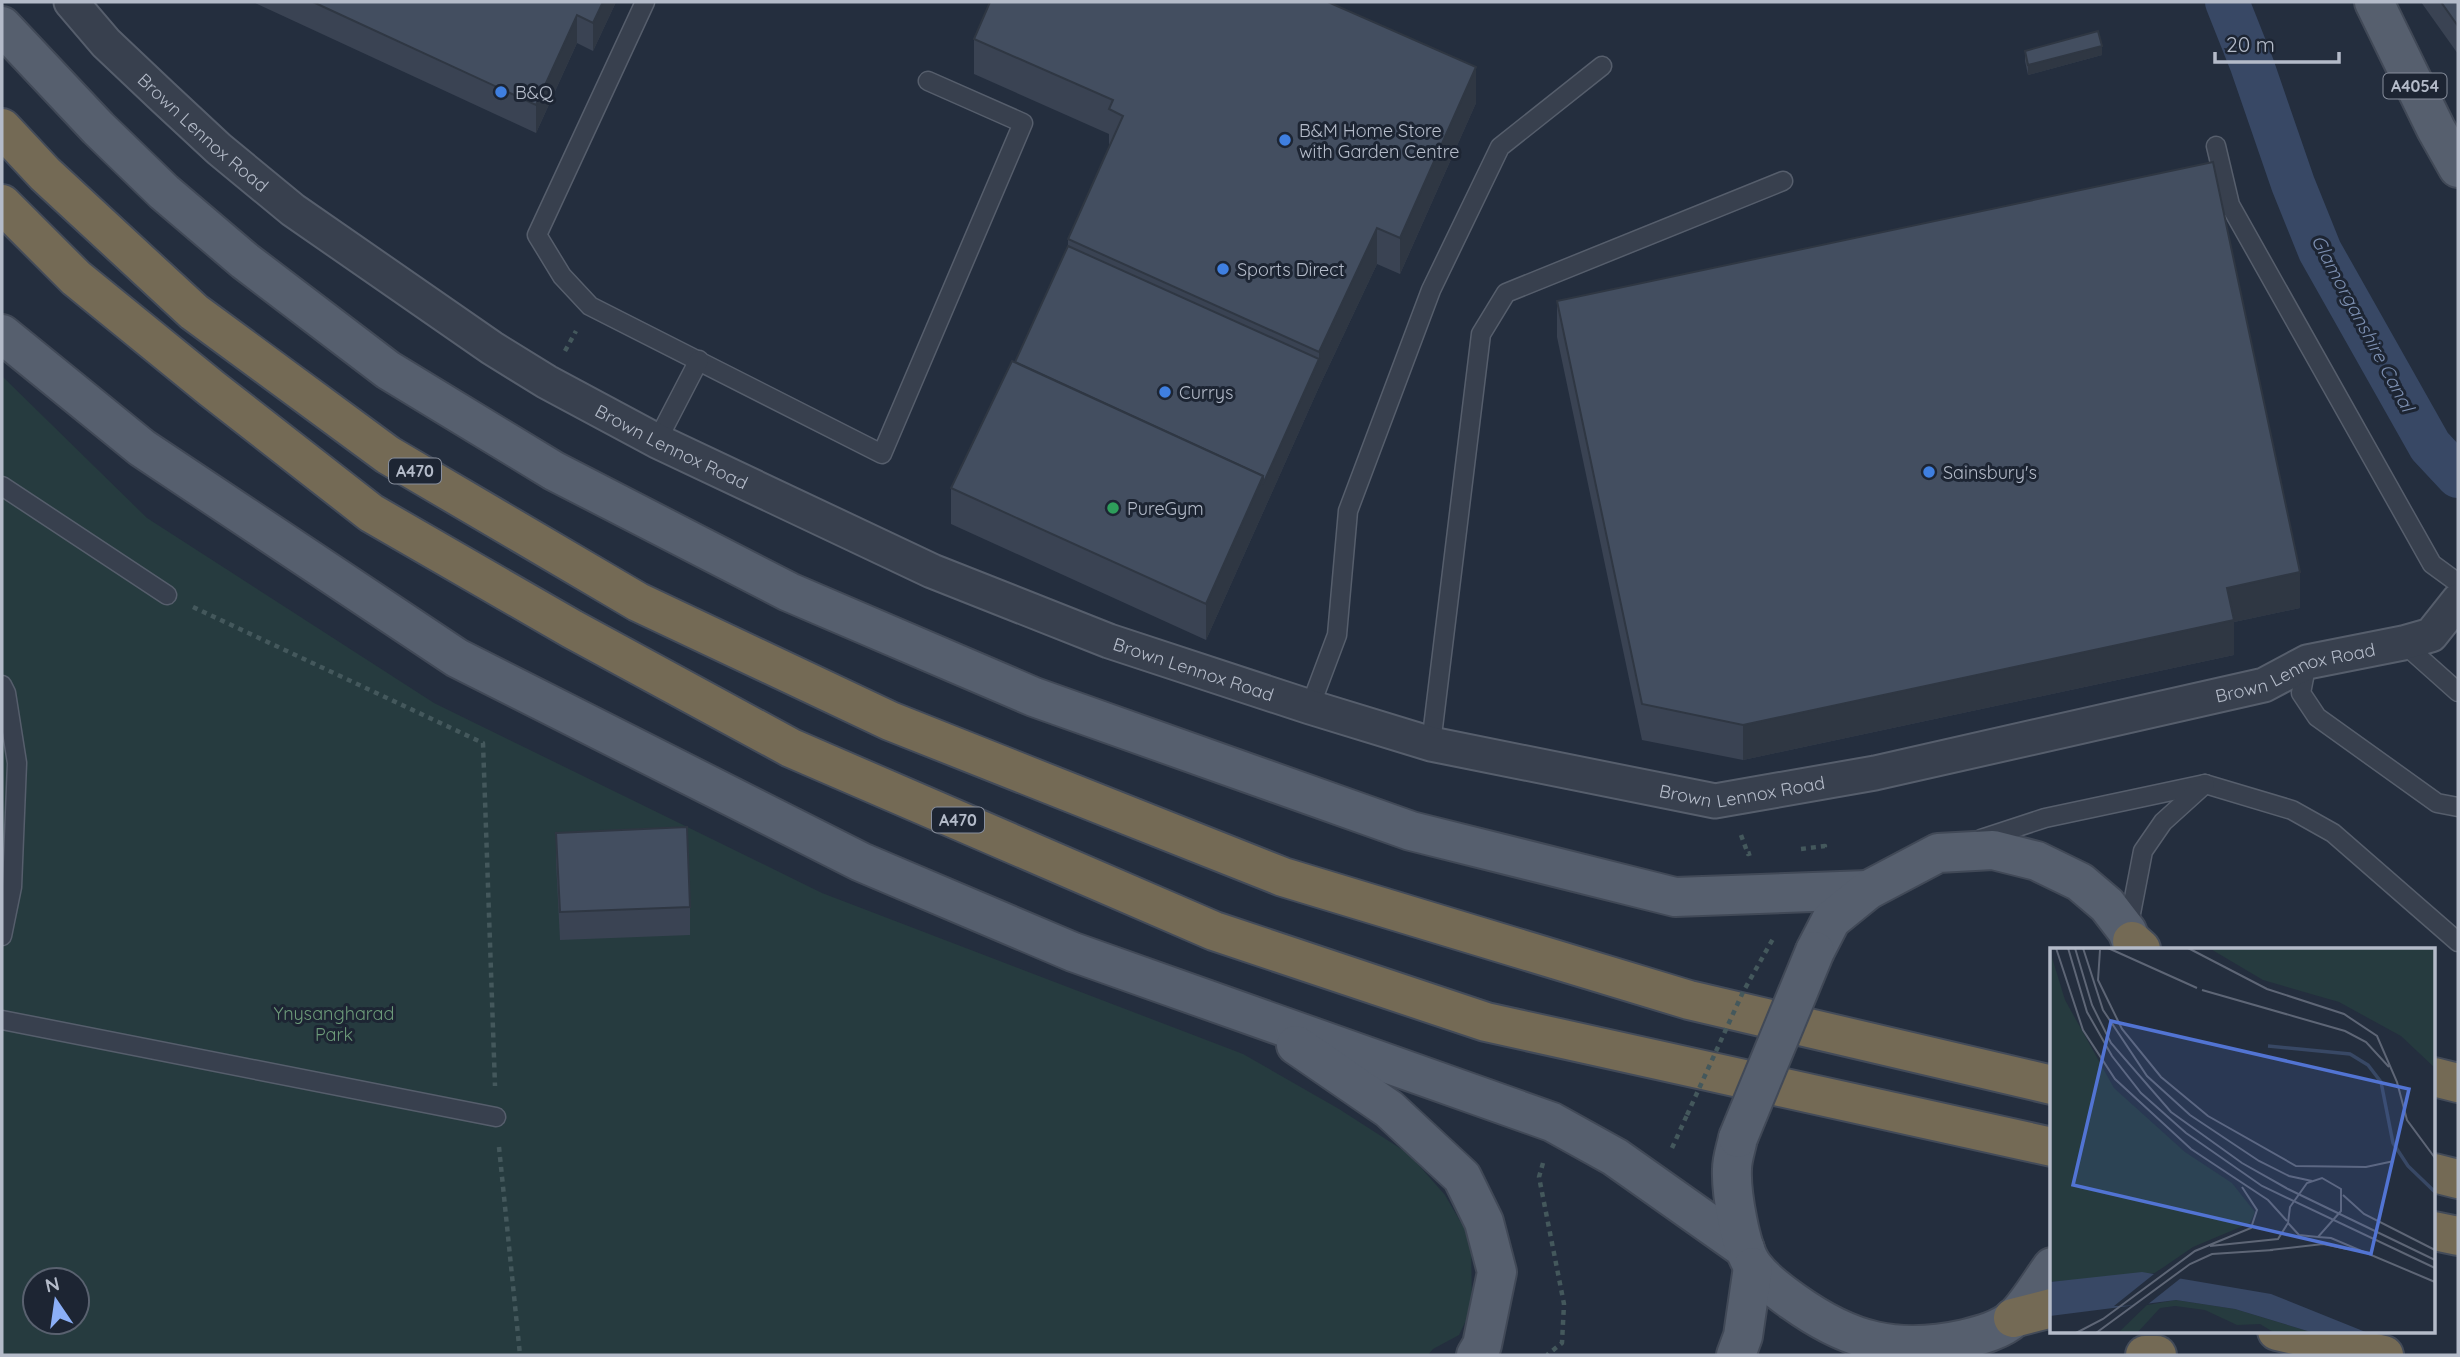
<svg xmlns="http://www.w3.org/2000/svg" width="2460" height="1357" font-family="Quicksand,sans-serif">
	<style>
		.green { fill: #263b3f; fill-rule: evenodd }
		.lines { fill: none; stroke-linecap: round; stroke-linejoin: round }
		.canal { stroke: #384865; stroke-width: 44 }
		.lane-casing { stroke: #565e6c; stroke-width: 21 }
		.street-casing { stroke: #565e6c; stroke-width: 37 }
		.primary-casing { stroke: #414957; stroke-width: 42 }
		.highway-casing { stroke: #434b59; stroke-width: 42 }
		.path { stroke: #44585c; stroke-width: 4.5; stroke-dasharray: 5 5; stroke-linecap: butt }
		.lane { stroke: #38404e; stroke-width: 18 }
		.street { stroke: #38404e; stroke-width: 33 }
		.primary { stroke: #565f6e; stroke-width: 38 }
		.highway { stroke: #746a55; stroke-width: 38 }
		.primary-bridge-casing { stroke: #414957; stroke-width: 42; stroke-linecap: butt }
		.path-bridge { stroke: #44585c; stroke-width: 4.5; stroke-dasharray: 5 5; stroke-linecap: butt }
		.primary-bridge { stroke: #565f6e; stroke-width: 38 }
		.wall { fill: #3a4353 }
		.shaded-wall { fill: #2f3743 }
		.building { fill: #434e60; stroke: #2f3743; stroke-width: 2 }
		.shop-dot { fill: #3f7fe0; stroke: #1d2533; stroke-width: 2.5 }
		.leisure-dot { fill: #2e9e5b; stroke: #1d2533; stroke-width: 2.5 }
		.labels { text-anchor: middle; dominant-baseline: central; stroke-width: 6; stroke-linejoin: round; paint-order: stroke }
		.shield { fill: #1d2533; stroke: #878e9c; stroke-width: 2 }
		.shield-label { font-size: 16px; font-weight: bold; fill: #b4bbc9 }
		.poi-label { font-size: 18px; fill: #b4bbc9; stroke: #1d2533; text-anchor: start }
		.street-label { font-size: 18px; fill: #b4bbc9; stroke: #1d2533 }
		.park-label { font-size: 18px; fill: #6c9a79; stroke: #1d2533 }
		.water-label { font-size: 19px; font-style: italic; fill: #7c8fb1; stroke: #1d2533 }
		.inset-river { fill: none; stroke: #384865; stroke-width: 3.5 }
		.inset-road { fill: none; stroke: #5e6676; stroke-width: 2 }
		.view { fill: #5274d3; fill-opacity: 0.15; stroke: #5274d3; stroke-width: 3.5 }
		.inset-edge { fill: none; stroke: #b4bbc9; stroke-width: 3.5 }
	</style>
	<rect width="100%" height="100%" fill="#242e3e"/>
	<!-- green -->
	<path class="green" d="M 2,376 L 147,518 L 434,703 L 822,893 L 1243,1054 L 1339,1109 L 1409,1154 L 1445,1195 L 1471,1240 L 1472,1308 L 1459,1335 L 1433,1349 L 1428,1355 L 2,1355 ZM 35,1280 L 77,1280 L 77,1322 L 35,1322 Z"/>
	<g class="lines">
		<!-- canal -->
		<polyline class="canal" points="2227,2 2252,65 2293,184 2320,251 2430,446 2458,476"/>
		<!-- lane casing -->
		<g class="lane-casing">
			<g id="lane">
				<polyline points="645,2 537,235 562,276 590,306 882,454 1023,123 928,81"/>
				<polyline points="2216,146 2230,205 2432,564 2458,583"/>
				<polyline points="657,441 699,360"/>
				<polyline points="2,486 167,595"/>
				<polyline points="2403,643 2458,692"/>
				<polyline points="2307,662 2301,693 2317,717 2437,803 2458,807"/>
				<polyline points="2,685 6,693 17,763 12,887 2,936"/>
				<polyline points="1310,707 1337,635 1348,511 1431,290 1500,147 1602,66"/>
				<polyline points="1431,744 1481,334 1506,293 1783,181"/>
				<polyline points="1981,839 2045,818 2205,784 2292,810 2333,833 2458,942"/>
				<polyline points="2128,929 2143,851 2163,822 2205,784"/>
				<polyline points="2,1020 496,1117"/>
			</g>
		</g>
		<!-- street casing -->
		<g class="street-casing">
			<g id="street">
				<path id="s1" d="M 71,2 L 106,43 L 162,96 L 219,149 L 293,210 L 492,348 L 547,382 L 657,441 L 932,571 L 1109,641 L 1310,707 L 1431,744 L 1715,801 L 1875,773 L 2264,685 L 2307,662 L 2403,643 L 2431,635 L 2458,601"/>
			</g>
		</g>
		<!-- primary casing -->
		<g class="primary-casing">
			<g id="primary">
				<polyline points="2374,2 2436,129 2458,168"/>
				<polyline points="2,26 98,128 164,192 245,261 388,370 554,471 789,592 1034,697 1411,831 1675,897 1868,890"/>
				<polyline points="2,334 142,448 457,658 861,862 1073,952 1552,1122 1615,1157 1745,1249"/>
				<polyline points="1815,951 1831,920 1868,890 1938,853 1993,850 2037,861 2080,882 2107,905 2127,931 2134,949"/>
				<polyline points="1296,1045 1389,1109 1462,1177 1484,1222 1497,1272 1482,1345 1476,1355"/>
				<path d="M 1738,1138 C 1736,1148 1732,1159 1732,1169 C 1731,1191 1740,1250 1754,1267 C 1764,1280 1781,1293 1794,1302 C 1850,1342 1897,1354 1965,1339 C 1981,1335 2001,1330 2014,1318 C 2027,1306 2041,1282 2052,1267"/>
				<polyline points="1736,1355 1743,1336 1753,1267"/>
			</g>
		</g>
		<!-- highway casing -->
		<g class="highway-casing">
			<g id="highway">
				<polyline points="2,128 45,174 194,312 388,455 638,602 890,721 1283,877 1689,1000 2052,1085"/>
				<polyline points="2,204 76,278 211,388 371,513 572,629 791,748 1214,931 1486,1022 2052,1147"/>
				<polyline points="2132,941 2141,949"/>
				<polyline points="2434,1077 2458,1083"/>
				<polyline points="2434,1173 2458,1179"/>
				<polyline points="2434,1231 2458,1236"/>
				<polyline points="2013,1318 2052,1308"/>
				<polyline points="2277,1331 2384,1355"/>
				<polyline points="2145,1355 2157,1355"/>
			</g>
		</g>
		<!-- path -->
		<g class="path">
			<polyline points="565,351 576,331"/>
			<polyline points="193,607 483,743 495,1086"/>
			<polyline points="1741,835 1748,854 1751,853"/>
			<polyline points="1801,849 1825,846 1823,851"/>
			<polyline points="499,1147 520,1355"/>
			<polyline points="1672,1148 1687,1115"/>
			<polyline points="1543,1163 1539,1177 1564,1304 1562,1343 1547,1355"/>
		</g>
		<!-- lane -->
		<use href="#lane" class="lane"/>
		<!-- street -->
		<use href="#street" class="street"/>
		<!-- primary -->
		<use href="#primary" class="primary"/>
		<!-- highway -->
		<use href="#highway" class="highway"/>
		<!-- primary-bridge casing -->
		<g class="primary-bridge-casing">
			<polyline id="primary-bridge" points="1738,1138 1815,951"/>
		</g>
		<!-- path-bridge -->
		<polyline class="path-bridge" points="1687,1115 1743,992 1774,937"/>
		<!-- primary-bridge -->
		<use href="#primary-bridge" class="primary-bridge"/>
	</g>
	<!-- wall -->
	<g class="wall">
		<polygon points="253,2 616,2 593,51 577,43 536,133"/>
		<polygon points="2421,2 2458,2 2458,54"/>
		<polygon points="974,39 1476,103 1400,274 1377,264 1319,387 1206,640 951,524 951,488 1015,362 1068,246 1068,239 1110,146 1109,145 1109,134 974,74"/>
		<polygon points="2025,51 2102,55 2028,75 2025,61"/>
		<polygon points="1557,301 2300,608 2234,622 2234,655 1743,760 1642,740 1557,337"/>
		<polygon points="556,833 690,907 690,935 560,940 556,861"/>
	</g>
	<!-- shaded-wall -->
	<g class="shaded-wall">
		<polygon points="603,2 616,2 593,51 593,23"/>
		<polygon points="577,15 577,43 536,133 536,105"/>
		<polygon points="2102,46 2102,55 2028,75 2028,65"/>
		<polygon points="1476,67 1476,103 1400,274 1400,238"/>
		<polygon points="1377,228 1377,264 1319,387 1206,640 1206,604 1263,476 1319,359 1319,352"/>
		<polygon points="2300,572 2300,608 2234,622 2234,655 1743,760 1743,725 2227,588"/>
	</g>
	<!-- building -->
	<g class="building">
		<polygon points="313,2 603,2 593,23 577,15 536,105"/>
		<polygon points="990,2 1328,2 1476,67 1400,238 1377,228 1319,352 1068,239 1123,116 1109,109 1113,100 974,39"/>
		<polygon points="2441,2 2458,2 2458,26"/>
		<polygon points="2098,31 2102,46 2028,65 2025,51"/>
		<polygon points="2213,162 2300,572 2227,588 2234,620 1743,725 1642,704 1557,301"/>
		<polygon points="1068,246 1319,359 1263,484 1263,476 1015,362"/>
		<polygon points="1012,361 1263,476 1206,604 951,488"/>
		<polygon points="687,827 690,907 560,912 556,833"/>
	</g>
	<!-- markers -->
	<g class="shop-dot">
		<circle cx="501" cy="92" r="7"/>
		<circle cx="1285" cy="140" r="7"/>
		<circle cx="1223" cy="269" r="7"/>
		<circle cx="1165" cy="392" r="7"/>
		<circle cx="1929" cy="472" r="7"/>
	</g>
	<circle class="leisure-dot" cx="1113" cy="508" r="7"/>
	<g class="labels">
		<!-- shield labels -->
		<g class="shield">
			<rect x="2383.5" y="73.5" width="63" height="25" rx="5"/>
			<rect x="389" y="458.5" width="52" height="25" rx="5"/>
			<rect x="932" y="807.5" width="52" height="25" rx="5"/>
		</g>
		<g class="shield-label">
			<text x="2415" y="86">A4054</text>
			<text x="415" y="471">A470</text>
			<text x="958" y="820">A470</text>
		</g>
		<!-- poi labels -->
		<g class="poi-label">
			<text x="515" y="92">B&amp;Q</text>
			<text x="1299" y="130">B&amp;M Home Store<tspan x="1299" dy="21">with Garden Centre</tspan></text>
			<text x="1237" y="269">Sports Direct</text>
			<text x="1179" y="392">Currys</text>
			<text x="1943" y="472">Sainsbury's</text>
			<text x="1127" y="508">PureGym</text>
		</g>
		<!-- street labels -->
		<g class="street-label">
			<text stroke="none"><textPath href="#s1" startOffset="186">Brown Lennox Road</textPath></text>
			<text stroke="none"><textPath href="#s1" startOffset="752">Brown Lennox Road</textPath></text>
			<text stroke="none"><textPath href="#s1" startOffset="1320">Brown Lennox Road</textPath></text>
			<text stroke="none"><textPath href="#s1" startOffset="2454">Brown Lennox Road</textPath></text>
			<text stroke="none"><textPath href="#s1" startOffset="1886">Brown Lennox Road</textPath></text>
		</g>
		<!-- park labels -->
		<g class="park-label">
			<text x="334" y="1013">Ynysangharad<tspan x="334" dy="21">Park</tspan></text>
		</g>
		<!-- water labels -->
		<g class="water-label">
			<text transform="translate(2363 323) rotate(62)">Glamorganshire Canal</text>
		</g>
	</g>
	<!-- overview -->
	<g transform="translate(2050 948)">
		<rect width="385" height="385" fill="#242e3e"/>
		<path d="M 159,0 L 385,0 L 385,120 L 351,88 L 289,54 L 213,32 ZM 0,3 L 15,52 L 64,140 L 135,204 L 182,235 L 205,264 L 200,275 L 143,299 L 105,325 L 0,334 ZM 126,352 L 185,361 L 264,385 L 225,385 L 210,376 L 187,377 L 155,362 L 125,358 L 110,360 L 87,385 L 68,385 L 97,357 Z" fill="#263b3f"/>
		<path d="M 92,324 L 221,346 L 318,385 L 264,385 L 185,361 L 126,352 L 0,368 L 0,334 Z" fill="#384865"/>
		<path d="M 109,322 L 136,326 L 97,357 L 64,358 Z" fill="#242e3e"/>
		<path class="inset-river" d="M 218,98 L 300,106 L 318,117 L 331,134 L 343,195 L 358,218 L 385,244"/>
		<path class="inset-road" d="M 6,0 L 33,82 L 65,131 L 141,201 L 218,252 L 237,273M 18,0 L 37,64 L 62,108 L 91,145 L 136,185 L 212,238 L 385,320M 25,0 L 42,57 L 61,95 L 121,164 L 192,215 L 238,241 L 385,312M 33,0 L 53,62 L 97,128 L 140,167 L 209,213 L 239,228 L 262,233M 58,0 L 147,40M 138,0 L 217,41 L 294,66 L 327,88 L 347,134 L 357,172 L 385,210M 50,2 L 48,32 L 72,81 L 111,129 L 158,168 L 246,218 L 316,219 L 344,213M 152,42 L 295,83 L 316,94 L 339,119M 293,247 L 314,266 L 385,302M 268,289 L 281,290 L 385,334M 160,298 L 228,291 L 238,275 L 240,259 L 257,235 L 272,230 L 291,241 L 291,263 L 268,289 L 249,287 L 238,275M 220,302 L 273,296 L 297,301M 26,385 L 53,371 L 145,303 L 201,280 L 207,262 L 192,239M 46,385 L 140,316 L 162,306 L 223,302"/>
		<path class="view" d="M 61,73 L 359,141 L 321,306 L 23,237 Z"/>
		<rect width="385" height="385" class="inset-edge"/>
	</g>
	<!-- border -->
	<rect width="2460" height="1357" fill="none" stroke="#b4bbc9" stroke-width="7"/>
	<!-- north arrow -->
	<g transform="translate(56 1301) rotate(347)"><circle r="33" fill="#1d2533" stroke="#59616f" stroke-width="2"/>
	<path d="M0-5L12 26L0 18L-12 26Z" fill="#8baff7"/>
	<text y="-10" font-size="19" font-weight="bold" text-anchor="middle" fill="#b4bbc9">N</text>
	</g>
	<!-- scale -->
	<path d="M2215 52v10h124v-10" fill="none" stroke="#b4bbc9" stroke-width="3.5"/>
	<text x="2226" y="52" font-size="21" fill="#b4bbc9" stroke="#1d2533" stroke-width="5" paint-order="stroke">20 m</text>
</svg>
